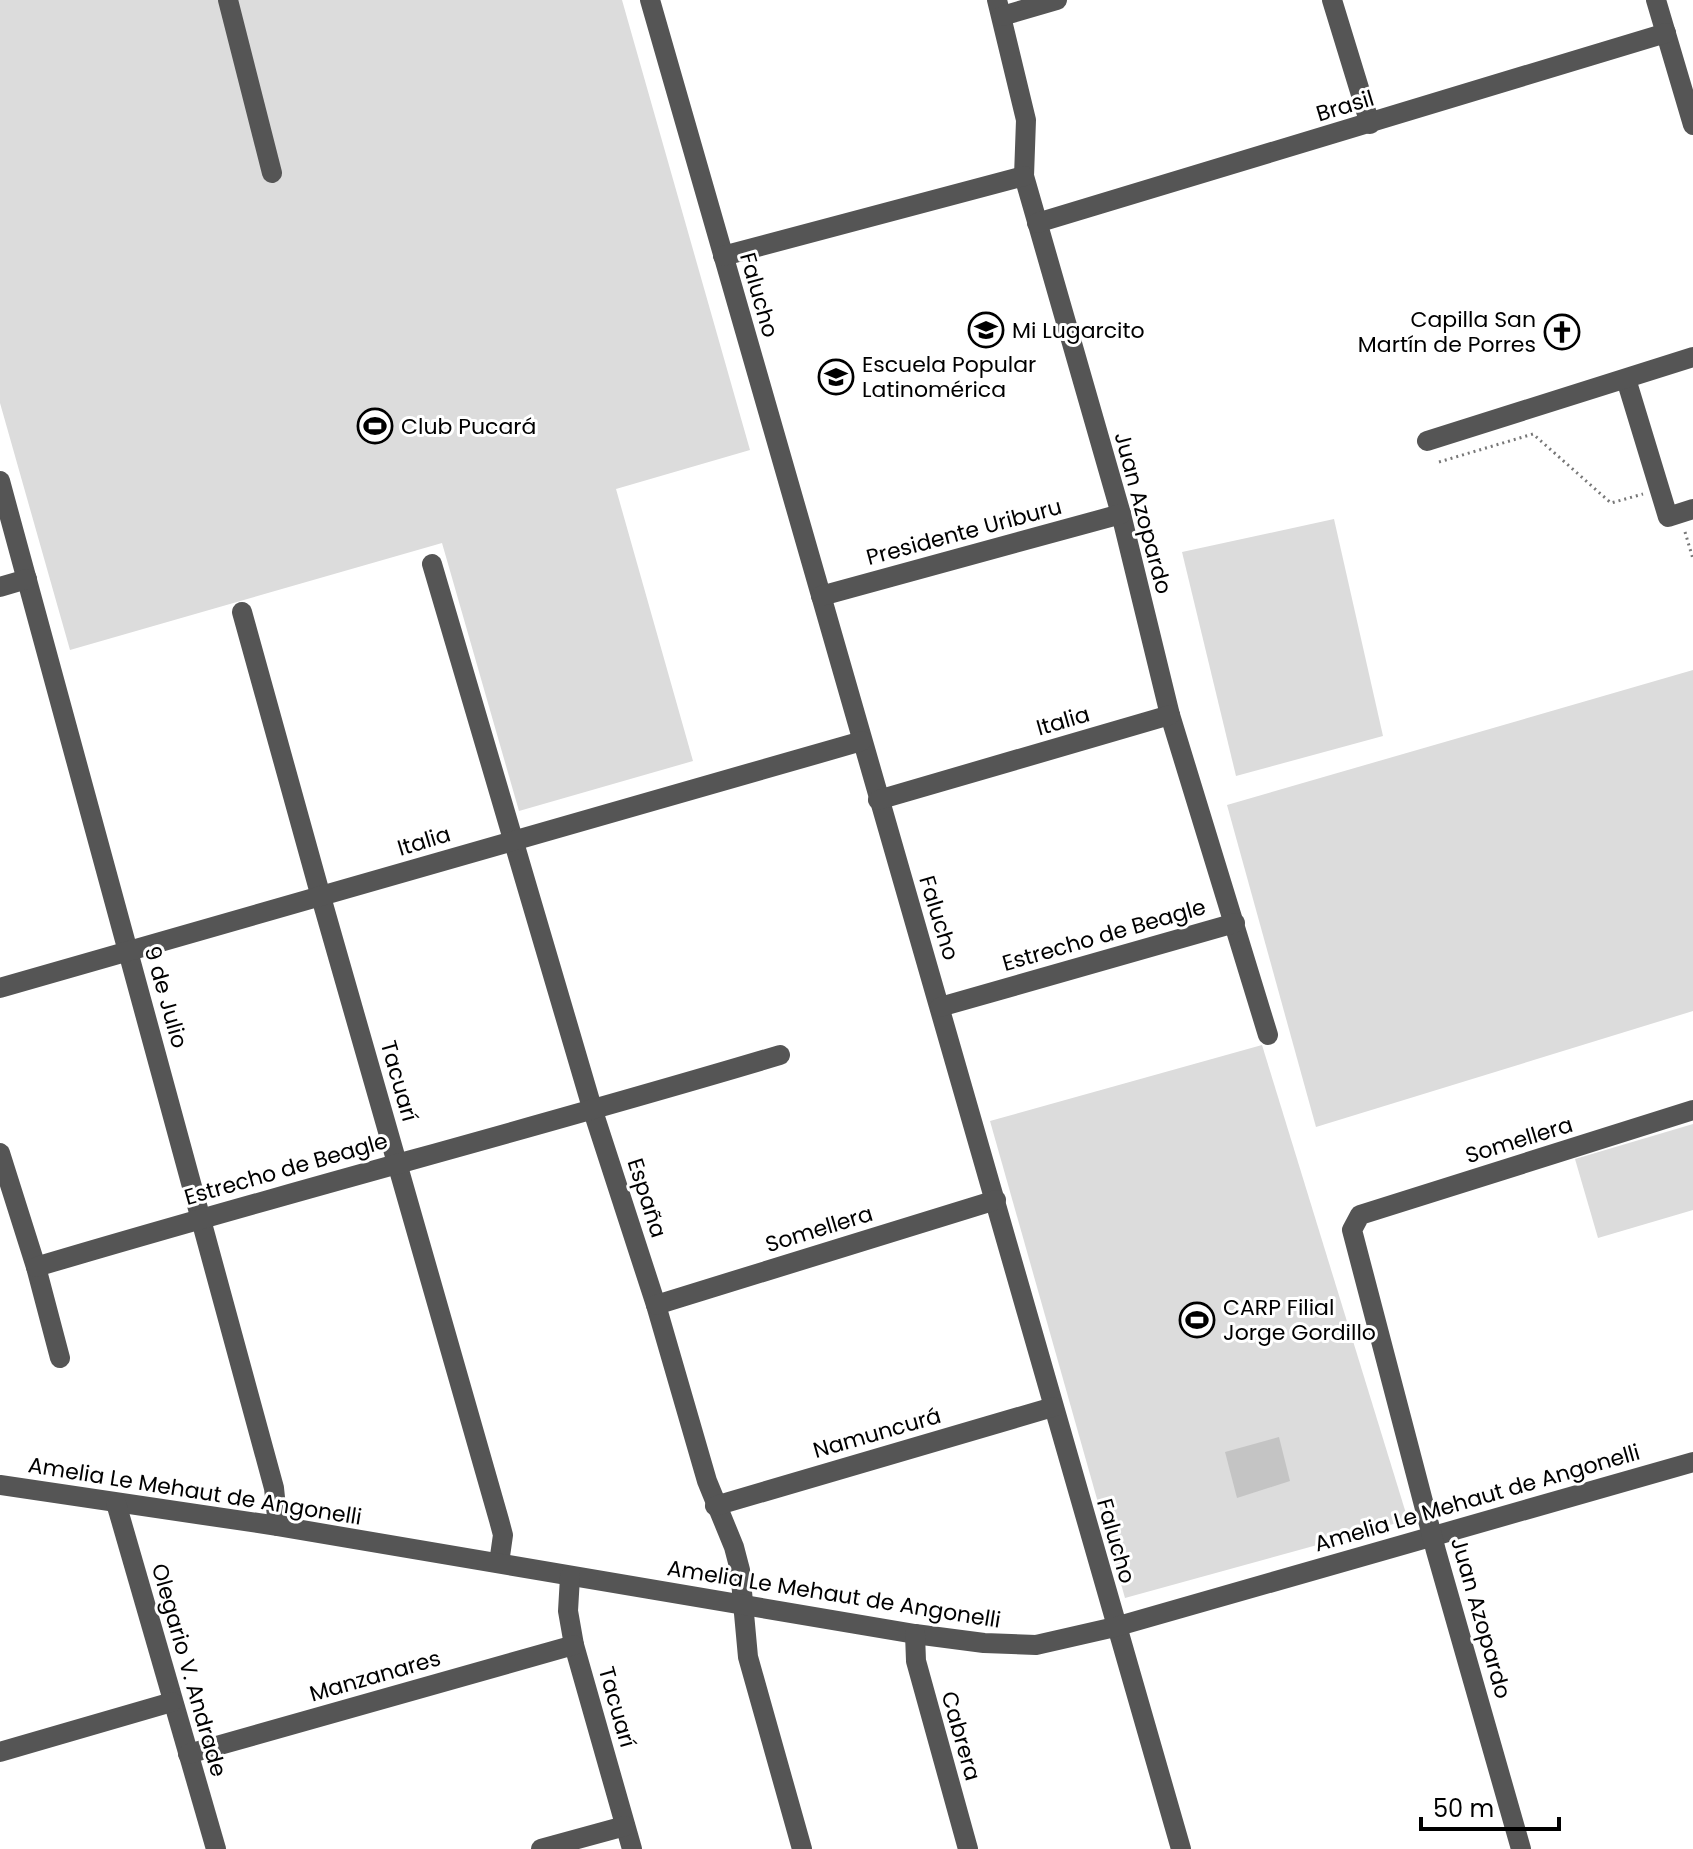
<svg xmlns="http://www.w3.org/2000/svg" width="1693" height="1849" font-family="Poppins,sans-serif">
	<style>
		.green { fill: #dcdcdc }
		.building { fill: #c4c4c4 }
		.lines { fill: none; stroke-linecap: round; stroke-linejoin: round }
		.path { stroke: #777; stroke-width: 3; stroke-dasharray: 2 4; stroke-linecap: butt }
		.minor { stroke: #555; stroke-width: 20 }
		.labels { text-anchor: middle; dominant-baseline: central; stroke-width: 6; stroke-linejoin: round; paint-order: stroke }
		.street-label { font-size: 22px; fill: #000; stroke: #fff }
		.poi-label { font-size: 22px; fill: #000; stroke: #fff; text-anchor: start }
	</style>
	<rect width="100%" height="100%" fill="#fff"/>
	<!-- green -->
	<g class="green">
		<polygon points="0,0 622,0 750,450 616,489 693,761 519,811 442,543 70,650 0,403"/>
		<polygon points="1334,519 1383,736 1236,776 1182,552"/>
		<polygon points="1693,670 1693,1011 1316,1127 1227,805"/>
		<polygon points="1262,1045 1408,1520 1125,1598 990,1121"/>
		<polygon points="1693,1124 1693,1210 1598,1238 1575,1159"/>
	</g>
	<!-- building -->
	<polygon class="building" points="1279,1437 1290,1481 1237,1498 1225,1452"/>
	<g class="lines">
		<!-- path -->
		<g class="path">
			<polyline points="1439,462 1533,434 1611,503 1643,494"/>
			<polyline points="1685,532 1693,559"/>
		</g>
		<!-- minor -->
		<g class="minor">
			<polyline points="228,0 272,173"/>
			<polyline points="650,0 1181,1849"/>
			<polyline points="997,0 1026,120 1024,176 1121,514 1170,715 1268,1035"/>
			<polyline points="1332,0 1370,124"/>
			<polyline points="1656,0 1693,125"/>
			<polyline points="1002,16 1057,0"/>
			<polyline points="1037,223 1666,33"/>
			<polyline points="723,256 1024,176"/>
			<polyline points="1626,379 1668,517 1693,509"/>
			<polyline points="1427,441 1693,357"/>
			<polyline points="0,481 274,1488 278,1526"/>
			<polyline points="432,564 593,1111 656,1305 707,1481 734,1547 740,1570 748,1657 802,1849"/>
			<polyline points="0,587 27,579"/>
			<polyline points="821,596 1121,514"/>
			<polyline points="242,612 321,897 499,1520 503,1535 499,1563"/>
			<polyline points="878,800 1170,715"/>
			<polyline points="0,988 862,741"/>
			<polyline points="940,1007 1235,923"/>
			<polyline points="0,1153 36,1267 60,1358"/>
			<path d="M 36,1267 C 283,1193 533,1129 780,1055"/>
			<polyline points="656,1305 996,1200"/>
			<polyline points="0,1485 278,1526 915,1634 984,1643 1036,1645 1115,1627 1693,1462"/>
			<polyline points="116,1503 216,1849"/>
			<polyline points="715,1506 1053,1407"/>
			<polyline points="570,1577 568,1611 574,1645 632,1849"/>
			<polyline points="915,1634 916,1661 968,1849"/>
			<polyline points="0,1752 172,1702"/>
			<polyline points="188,1754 574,1645"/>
			<polyline points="541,1849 625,1826"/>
			<polyline points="1521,1849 1436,1551 1352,1230 1360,1215 1693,1110"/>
		</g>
	</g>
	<!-- icons -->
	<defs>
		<g id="school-ring" transform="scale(1.8)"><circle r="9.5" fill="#fff" stroke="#000" stroke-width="1.5"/><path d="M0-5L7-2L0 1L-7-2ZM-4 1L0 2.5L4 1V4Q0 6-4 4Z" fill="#000"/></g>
		<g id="church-ring" transform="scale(1.8)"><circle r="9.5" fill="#fff" stroke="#000" stroke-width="1.5"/><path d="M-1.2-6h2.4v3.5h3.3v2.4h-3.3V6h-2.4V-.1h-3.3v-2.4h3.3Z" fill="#000"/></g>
		<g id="stadium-ring" transform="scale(1.8)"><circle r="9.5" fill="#fff" stroke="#000" stroke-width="1.5"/><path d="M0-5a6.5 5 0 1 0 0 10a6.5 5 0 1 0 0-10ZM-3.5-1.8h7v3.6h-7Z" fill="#000"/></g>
	</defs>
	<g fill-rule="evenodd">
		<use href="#school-ring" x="986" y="330"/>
		<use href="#church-ring" x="1562" y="332"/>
		<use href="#school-ring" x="836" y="377"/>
		<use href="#stadium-ring" x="375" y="426"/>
		<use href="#stadium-ring" x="1197" y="1320"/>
	</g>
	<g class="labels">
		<!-- street labels -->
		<g class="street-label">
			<text transform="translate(1345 106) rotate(-17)">Brasil</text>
			<text transform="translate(759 295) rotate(74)">Falucho</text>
			<text transform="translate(1143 513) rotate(75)">Juan Azopardo</text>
			<text transform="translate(964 532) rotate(-15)">Presidente Uriburu</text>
			<text transform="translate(1063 721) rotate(-16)">Italia</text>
			<text transform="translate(424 841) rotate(-17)">Italia</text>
			<text transform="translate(939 918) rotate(73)">Falucho</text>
			<text transform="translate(1104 935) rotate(-16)">Estrecho de Beagle</text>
			<text transform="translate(166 997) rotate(74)">9 de Julio</text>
			<text transform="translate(399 1081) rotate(74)">Tacuarí</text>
			<text transform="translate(1519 1140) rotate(-17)">Somellera</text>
			<text transform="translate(286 1169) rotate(-16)">Estrecho de Beagle</text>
			<text transform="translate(647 1198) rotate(72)">España</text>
			<text transform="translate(819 1229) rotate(-17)">Somellera</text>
			<text transform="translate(877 1433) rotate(-16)">Namuncurá</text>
			<text transform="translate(195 1491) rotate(9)">Amelia Le Mehaut de Angonelli</text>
			<text transform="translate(1477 1498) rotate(-16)">Amelia Le Mehaut de Angonelli</text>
			<text transform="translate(1116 1541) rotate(74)">Falucho</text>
			<text transform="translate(834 1594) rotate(9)">Amelia Le Mehaut de Angonelli</text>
			<text transform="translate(1481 1618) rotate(74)">Juan Azopardo</text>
			<text transform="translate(189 1670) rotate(74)">Olegario V. Andrade</text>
			<text transform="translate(375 1676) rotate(-16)">Manzanares</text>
			<text transform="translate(617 1707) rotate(74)">Tacuarí</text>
			<text transform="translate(961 1736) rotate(74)">Cabrera</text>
		</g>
		<!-- poi labels -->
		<g class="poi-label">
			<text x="1536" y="319" text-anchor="end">Capilla San<tspan x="1536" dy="25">Martín de Porres</tspan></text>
			<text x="1012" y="330">Mi Lugarcito</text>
			<text x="862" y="364">Escuela Popular<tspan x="862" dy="25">Latinomérica</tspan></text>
			<text x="401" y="426">Club Pucará</text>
			<text x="1223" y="1307">CARP Filial<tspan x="1223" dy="25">Jorge Gordillo</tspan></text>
		</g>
	</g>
	<!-- scale -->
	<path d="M1421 1817v12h138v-12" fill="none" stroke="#000000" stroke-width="4"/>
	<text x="1433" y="1817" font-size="24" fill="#000000" stroke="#ffffff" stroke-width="6" paint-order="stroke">50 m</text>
</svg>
